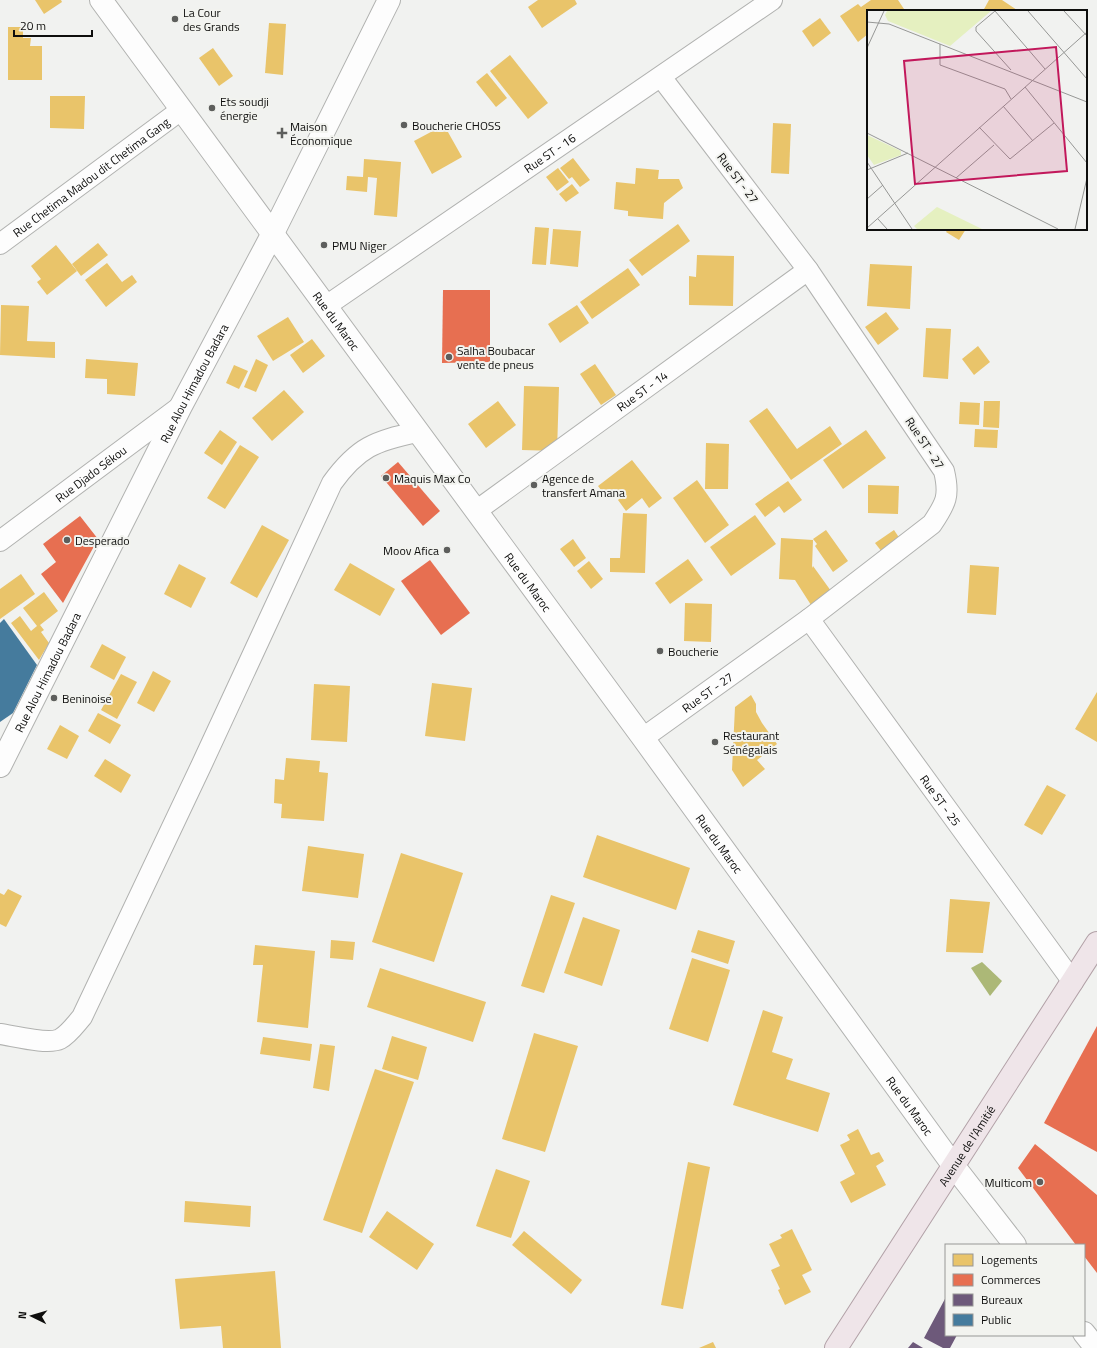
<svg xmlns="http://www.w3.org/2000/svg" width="1097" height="1348" font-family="'Titillium Web',sans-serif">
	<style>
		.water { fill: #acb877 }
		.homes { fill: #e9c46a }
		.shops { fill: #e76f51 }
		.offices { fill: #6d597a }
		.public { fill: #457b9d }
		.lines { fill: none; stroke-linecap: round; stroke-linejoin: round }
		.minor-casing { stroke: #b1b2b0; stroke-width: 22 }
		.tertiary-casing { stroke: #b1b2b0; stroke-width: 24 }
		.primary-casing { stroke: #b2a1a7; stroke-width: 24 }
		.minor { stroke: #fdfdfd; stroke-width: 20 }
		.tertiary { stroke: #fdfdfd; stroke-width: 22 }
		.primary { stroke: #efe5e9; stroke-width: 22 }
		.poi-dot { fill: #5d5e5c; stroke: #f2f3ef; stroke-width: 1.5 }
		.labels { text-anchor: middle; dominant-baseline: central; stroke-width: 4; stroke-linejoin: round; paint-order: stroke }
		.poi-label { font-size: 12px; fill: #0e0e0d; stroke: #f2f3ef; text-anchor: start }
		.street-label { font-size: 12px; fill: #0e0e0d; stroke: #f2f3ef }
		.inset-road { fill: none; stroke: #969795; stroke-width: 1 }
		.view { fill: #c2185b; fill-opacity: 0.15; stroke: #c2185b; stroke-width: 2 }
		.inset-edge { fill: none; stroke: #0e0e0d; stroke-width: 2 }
	</style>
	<rect width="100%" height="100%" fill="#f1f2f0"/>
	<!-- water -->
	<polygon class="water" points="982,962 1002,981 990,996 971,968"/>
	<!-- homes -->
	<g class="homes">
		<polygon points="35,0 61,0 62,2 44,14"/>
		<polygon points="538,0 575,0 577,4 542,28 528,7"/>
		<polygon points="871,0 898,0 904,9 900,11 868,11 868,34 858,42 840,16 858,4 861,7"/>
		<polygon points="989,0 1002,0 1017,10 1016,11 983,11"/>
		<polygon points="820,18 831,33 813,47 802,31"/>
		<polygon points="269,23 286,24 283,75 265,73"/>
		<polygon points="8,27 23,27 23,38 31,38 30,46 42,46 42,80 8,80"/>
		<polygon points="213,48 233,76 219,86 199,58"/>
		<polygon points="510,55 548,103 528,119 490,71"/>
		<polygon points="487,73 507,98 496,107 476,82"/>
		<polygon points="50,96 85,96 84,129 50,128"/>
		<polygon points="773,123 791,124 789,174 771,173"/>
		<polygon points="444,125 462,157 432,174 414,141"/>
		<polygon points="573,158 590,180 580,187 572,177 569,179 560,168"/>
		<polygon points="364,159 401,162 397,217 374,215 377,178 368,177 367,192 346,190 347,176 363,177"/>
		<polygon points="558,168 569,182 557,191 546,177"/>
		<polygon points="636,168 659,170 658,179 679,179 683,188 664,203 663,219 628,216 628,211 614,209 616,182 635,184"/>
		<polygon points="572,184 579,193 566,202 559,194"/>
		<polygon points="678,224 690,241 642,276 629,260"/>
		<polygon points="535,227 549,228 546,265 532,264"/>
		<polygon points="553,229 581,231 578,267 550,264"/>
		<polygon points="948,229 966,229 959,240 946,232"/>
		<polygon points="98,243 108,255 81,276 72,264"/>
		<polygon points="56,245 77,271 47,295 37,282 41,279 31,266"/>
		<polygon points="697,255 734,256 733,306 689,305 689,276 696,277"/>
		<polygon points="107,263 122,282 132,275 137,282 106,307 85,280"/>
		<polygon points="870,264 912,266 910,309 867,306"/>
		<polygon points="628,268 640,285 592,319 580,302"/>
		<polygon points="1,305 29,306 27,341 55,342 55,358 0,355"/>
		<polygon points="577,305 589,323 560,343 548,324"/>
		<polygon points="886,312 899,329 878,345 865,327"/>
		<polygon points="288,317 304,342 273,361 257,336"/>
		<polygon points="926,328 951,329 948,379 923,377"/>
		<polygon points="312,339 325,356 303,373 290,355"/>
		<polygon points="978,346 990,362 974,375 962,359"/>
		<polygon points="86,359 138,363 135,396 107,394 107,379 85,378"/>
		<polygon points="256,359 268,365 256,392 244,387"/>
		<polygon points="595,364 616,395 601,405 580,374"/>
		<polygon points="234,365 248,371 239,389 226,383"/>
		<polygon points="524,386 559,387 557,451 522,450"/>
		<polygon points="284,390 304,412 272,441 252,418"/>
		<polygon points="498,401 516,425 486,448 468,424"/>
		<polygon points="984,401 1000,401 999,428 983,427"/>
		<polygon points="960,402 980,403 979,425 959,424"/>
		<polygon points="767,408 797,449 830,426 842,444 791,480 749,421"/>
		<polygon points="975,429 998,430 997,448 974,447"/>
		<polygon points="220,430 237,442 222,465 204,453"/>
		<polygon points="866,430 886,458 843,489 823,460"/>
		<polygon points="706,443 729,444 728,489 705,489"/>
		<polygon points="240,445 259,457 225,509 207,498"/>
		<polygon points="632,460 662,498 649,508 642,498 626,511 618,500 620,498 616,493 608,499 598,486"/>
		<polygon points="697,480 729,525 705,543 673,498"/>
		<polygon points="788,481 802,500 784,513 779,506 765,517 755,504"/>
		<polygon points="868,485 899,486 898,514 868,513"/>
		<polygon points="623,513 647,514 645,573 610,572 610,558 620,558"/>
		<polygon points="755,515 776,544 731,576 710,547"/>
		<polygon points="262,525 289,540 257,598 230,583"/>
		<polygon points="826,530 848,561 833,572 815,546 817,544 813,539"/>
		<polygon points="894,530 900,539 882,552 875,543"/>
		<polygon points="781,538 813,540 812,568 813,566 831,591 811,605 795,580 779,579"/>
		<polygon points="573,539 586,558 574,567 560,549"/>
		<polygon points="688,559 703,580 670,604 655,583"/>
		<polygon points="589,561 603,579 591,589 577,571"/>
		<polygon points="350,563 395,589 380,616 334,590"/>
		<polygon points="179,564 206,578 191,608 164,594"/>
		<polygon points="970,565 999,567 996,615 967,613"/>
		<polygon points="21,574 35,594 0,619 0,589"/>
		<polygon points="44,592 58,611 40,625 44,630 41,632 49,643 39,660 11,623 20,616 31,631 37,626 23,608"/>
		<polygon points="685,603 712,604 711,642 684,641"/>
		<polygon points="102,644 126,657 114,680 90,667"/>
		<polygon points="153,671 171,681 154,712 137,703"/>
		<polygon points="121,674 137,682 117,719 101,710"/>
		<polygon points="432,683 472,688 465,741 425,736"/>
		<polygon points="314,684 350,686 347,742 311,740"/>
		<polygon points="1097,692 1097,742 1075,729"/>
		<polygon points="751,695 756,704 756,712 762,723 777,744 757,760 765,769 743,787 732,770 735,707"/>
		<polygon points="98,713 121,725 110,744 88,731"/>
		<polygon points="60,725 79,736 67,759 47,749"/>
		<polygon points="286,758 320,761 319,772 328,773 324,821 281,818 282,804 274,803 275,779 284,780"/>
		<polygon points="105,759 131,775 121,793 94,776"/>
		<polygon points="1047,785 1066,795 1042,835 1024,825"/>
		<polygon points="597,835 690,868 676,910 583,877"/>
		<polygon points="308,846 364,854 358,898 302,891"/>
		<polygon points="401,853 463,873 434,962 372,942"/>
		<polygon points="8,889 22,896 6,927 0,924 0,893 4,895"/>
		<polygon points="551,895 575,903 544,993 521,986"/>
		<polygon points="950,899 990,902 983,953 946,952"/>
		<polygon points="583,917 620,930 602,986 564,973"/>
		<polygon points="698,930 735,941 728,964 691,952"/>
		<polygon points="331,940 355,942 353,960 330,958"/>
		<polygon points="255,945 315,951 308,1028 257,1022 263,965 253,965"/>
		<polygon points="692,958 730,970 708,1042 669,1029"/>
		<polygon points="380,968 486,1002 473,1042 367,1007"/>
		<polygon points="763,1010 783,1017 772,1052 793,1059 786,1079 830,1093 818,1132 733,1105"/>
		<polygon points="534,1033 578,1046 545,1152 502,1139"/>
		<polygon points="392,1036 427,1047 418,1080 382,1069"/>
		<polygon points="263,1037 312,1044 310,1061 260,1054"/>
		<polygon points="320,1044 335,1046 329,1091 313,1088"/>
		<polygon points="375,1069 414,1082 362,1233 323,1220"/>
		<polygon points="858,1129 871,1155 879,1152 884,1161 876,1166 886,1185 851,1203 840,1182 855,1174 840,1145 850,1140 847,1135"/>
		<polygon points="688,1162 710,1167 683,1309 661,1305"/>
		<polygon points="496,1169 530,1181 511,1238 476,1226"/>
		<polygon points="185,1201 251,1206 250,1227 184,1222"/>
		<polygon points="387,1211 434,1244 417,1270 369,1237"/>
		<polygon points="792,1229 812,1270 802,1275 811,1292 785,1305 778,1290 780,1289 771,1270 780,1266 769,1244 782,1238 780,1235"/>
		<polygon points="524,1231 582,1280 571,1294 512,1245"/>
		<polygon points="275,1271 281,1348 223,1348 221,1326 180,1329 175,1279"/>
		<polygon points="713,1342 716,1348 699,1348"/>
	</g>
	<!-- shops -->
	<g class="shops">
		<polygon points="443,290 490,290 490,362 442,363"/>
		<polygon points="398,462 440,511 423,526 381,476"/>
		<polygon points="80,516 98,539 63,603 41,574 56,562 43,544"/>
		<polygon points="430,560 470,613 441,635 401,581"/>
		<polygon points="1097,1026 1097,1152 1044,1123"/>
		<polygon points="1035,1144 1097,1195 1097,1273 1084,1256 1084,1245 1076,1245 1018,1168"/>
	</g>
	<!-- offices -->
	<g class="offices">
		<polygon points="946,1297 946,1335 957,1335 950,1348 943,1348 924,1338"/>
		<polygon points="913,1342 923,1348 908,1348"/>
	</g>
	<!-- public -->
	<polygon class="public" points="4,619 37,665 13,713 0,722 0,623"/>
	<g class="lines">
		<!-- minor casing -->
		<g class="minor-casing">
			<g id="minor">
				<path id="s1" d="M 0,244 L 181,110"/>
				<path id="s2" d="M 326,306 L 772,0"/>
				<path id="s3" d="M 476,511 L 808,270"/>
				<path id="s4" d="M 0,541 L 181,406"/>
				<path id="s5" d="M 809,619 L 1073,982"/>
				<path id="s6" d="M 643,738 L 809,619 L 932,524 C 946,503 950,496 944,471 L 808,270 L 661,77"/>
				<path d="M 0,1034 C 14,1036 48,1045 60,1039 C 69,1034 75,1025 82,1017 L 201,766 L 332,483 C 358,447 375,441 417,432"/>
			</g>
		</g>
		<!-- tertiary casing -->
		<g class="tertiary-casing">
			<g id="tertiary">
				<path id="s7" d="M 101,0 L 643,738 L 953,1165 L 1015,1245"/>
				<path id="s8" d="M 0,766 L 181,406 L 272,235 L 389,0"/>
				<polyline points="1084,1333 1096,1348"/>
			</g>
		</g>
		<!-- primary casing -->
		<g class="primary-casing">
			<g id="primary">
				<path id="s9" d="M 836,1348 L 1097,943"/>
			</g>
		</g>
		<!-- minor -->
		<use href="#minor" class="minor"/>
		<!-- tertiary -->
		<use href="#tertiary" class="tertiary"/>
		<!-- primary -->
		<use href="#primary" class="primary"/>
	</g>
	<!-- markers -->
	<g class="poi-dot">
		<circle cx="175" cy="19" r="4"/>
		<circle cx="212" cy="108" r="4"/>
		<circle cx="404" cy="125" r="4"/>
		<path d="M280 127h4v4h4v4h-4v4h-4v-4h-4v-4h4z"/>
		<circle cx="324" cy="245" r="4"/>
		<circle cx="449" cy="357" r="4"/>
		<circle cx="386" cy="478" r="4"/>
		<circle cx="534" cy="485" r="4"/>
		<circle cx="67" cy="540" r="4"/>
		<circle cx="447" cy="550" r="4"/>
		<circle cx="660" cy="651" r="4"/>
		<circle cx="54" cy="698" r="4"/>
		<circle cx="715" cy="742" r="4"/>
		<circle cx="1040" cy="1182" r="4"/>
	</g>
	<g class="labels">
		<!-- poi labels -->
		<g class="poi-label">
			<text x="183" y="12">La Cour<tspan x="183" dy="14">des Grands</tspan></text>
			<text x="220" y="101">Ets soudji<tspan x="220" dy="14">énergie</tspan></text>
			<text x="412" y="125">Boucherie CHOSS</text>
			<text x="290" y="126">Maison<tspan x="290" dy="14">Économique</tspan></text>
			<text x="332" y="245">PMU Niger</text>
			<text x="457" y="350">Salha Boubacar<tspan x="457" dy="14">vente de pneus</tspan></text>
			<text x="394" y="478">Maquis Max Co</text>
			<text x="542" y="478">Agence de<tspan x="542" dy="14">transfert Amana</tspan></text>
			<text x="75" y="540">Desperado</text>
			<text x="439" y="550" text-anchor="end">Moov Afica</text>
			<text x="668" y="651">Boucherie</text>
			<text x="62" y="698">Beninoise</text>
			<text x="723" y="735">Restaurant<tspan x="723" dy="14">Sénégalais</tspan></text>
			<text x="1032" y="1182" text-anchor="end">Multicom</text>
		</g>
		<!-- street labels -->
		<g class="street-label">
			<text stroke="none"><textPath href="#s2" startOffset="271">Rue ST - 16</textPath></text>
			<text stroke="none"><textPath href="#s1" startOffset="113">Rue Chetima Madou dit Chetima Gang</textPath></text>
			<text transform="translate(738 178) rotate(53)">Rue ST - 27</text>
			<text stroke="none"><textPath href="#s7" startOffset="398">Rue du Maroc</textPath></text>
			<text stroke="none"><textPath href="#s8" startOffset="429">Rue Alou Himadou Badara</textPath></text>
			<text stroke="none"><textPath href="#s3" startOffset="205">Rue ST - 14</textPath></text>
			<text transform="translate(925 443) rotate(56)">Rue ST - 27</text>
			<text stroke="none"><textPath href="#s4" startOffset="113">Rue Djado Sékou</textPath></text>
			<text stroke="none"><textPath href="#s7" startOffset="722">Rue du Maroc</textPath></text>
			<text stroke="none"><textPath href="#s8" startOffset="105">Rue Alou Himadou Badara</textPath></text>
			<text stroke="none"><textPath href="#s6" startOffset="79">Rue ST - 27</textPath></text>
			<text stroke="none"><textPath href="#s5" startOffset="224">Rue ST - 25</textPath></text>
			<text stroke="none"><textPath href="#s7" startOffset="1046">Rue du Maroc</textPath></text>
			<text stroke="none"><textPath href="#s7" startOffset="1370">Rue du Maroc</textPath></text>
			<text stroke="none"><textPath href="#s9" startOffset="241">Avenue de l'Amitié</textPath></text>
		</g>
	</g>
	<!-- overview -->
	<g transform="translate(867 10)">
		<rect width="220" height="220" fill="#f1f2f0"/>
		<path d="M 20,1 L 124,1 L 83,36 L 21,11 L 18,5 ZM 0,125 L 34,141 L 34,145 L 7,155 L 0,145 ZM 70,197 L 115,219 L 50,219 L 47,216 Z" fill="#e5f0c0"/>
		<path class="inset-road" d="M 128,1 L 109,17 L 109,21 L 144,60M 128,1 L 178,59M 161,1 L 220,69M 197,1 L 220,26M 0,12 L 22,14 L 220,92M 73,34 L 73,55 L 138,79 L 144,89M 0,38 L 17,1M 158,77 L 220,153M 136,96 L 166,131M 112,117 L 143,149 L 187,113M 0,123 L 191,219M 0,152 L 45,219M 0,160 L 41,143M 89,168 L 127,135M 0,189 L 16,175M 11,209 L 20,219M 0,218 L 220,22M 208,219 L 220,168"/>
		<path class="view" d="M 189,37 L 200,161 L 48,174 L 37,51 Z"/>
		<rect width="220" height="220" class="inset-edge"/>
	</g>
	<!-- legend -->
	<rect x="945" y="1244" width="140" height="92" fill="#f2f3ef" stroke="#979795"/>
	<rect x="953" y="1254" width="20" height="12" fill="#e9c46a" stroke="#979795"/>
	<text x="981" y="1264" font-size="12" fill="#0e0e0d">Logements</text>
	<rect x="953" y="1274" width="20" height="12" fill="#e76f51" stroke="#979795"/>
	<text x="981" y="1284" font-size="12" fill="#0e0e0d">Commerces</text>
	<rect x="953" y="1294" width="20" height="12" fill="#6d597a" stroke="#979795"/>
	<text x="981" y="1304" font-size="12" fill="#0e0e0d">Bureaux</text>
	<rect x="953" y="1314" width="20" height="12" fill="#457b9d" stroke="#979795"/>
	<text x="981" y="1324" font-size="12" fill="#0e0e0d">Public</text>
	<!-- north arrow -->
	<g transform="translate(32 1316) rotate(275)" stroke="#f2f3ef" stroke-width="3" paint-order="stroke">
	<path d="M0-3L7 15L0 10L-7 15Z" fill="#0e0e0d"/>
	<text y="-6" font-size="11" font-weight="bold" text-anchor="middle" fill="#0e0e0d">N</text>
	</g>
	<!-- scale -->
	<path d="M14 30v6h78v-6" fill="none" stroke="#0e0e0d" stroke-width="2"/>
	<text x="20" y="30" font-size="12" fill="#0e0e0d" stroke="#f2f3ef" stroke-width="3" paint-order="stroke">20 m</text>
</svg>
